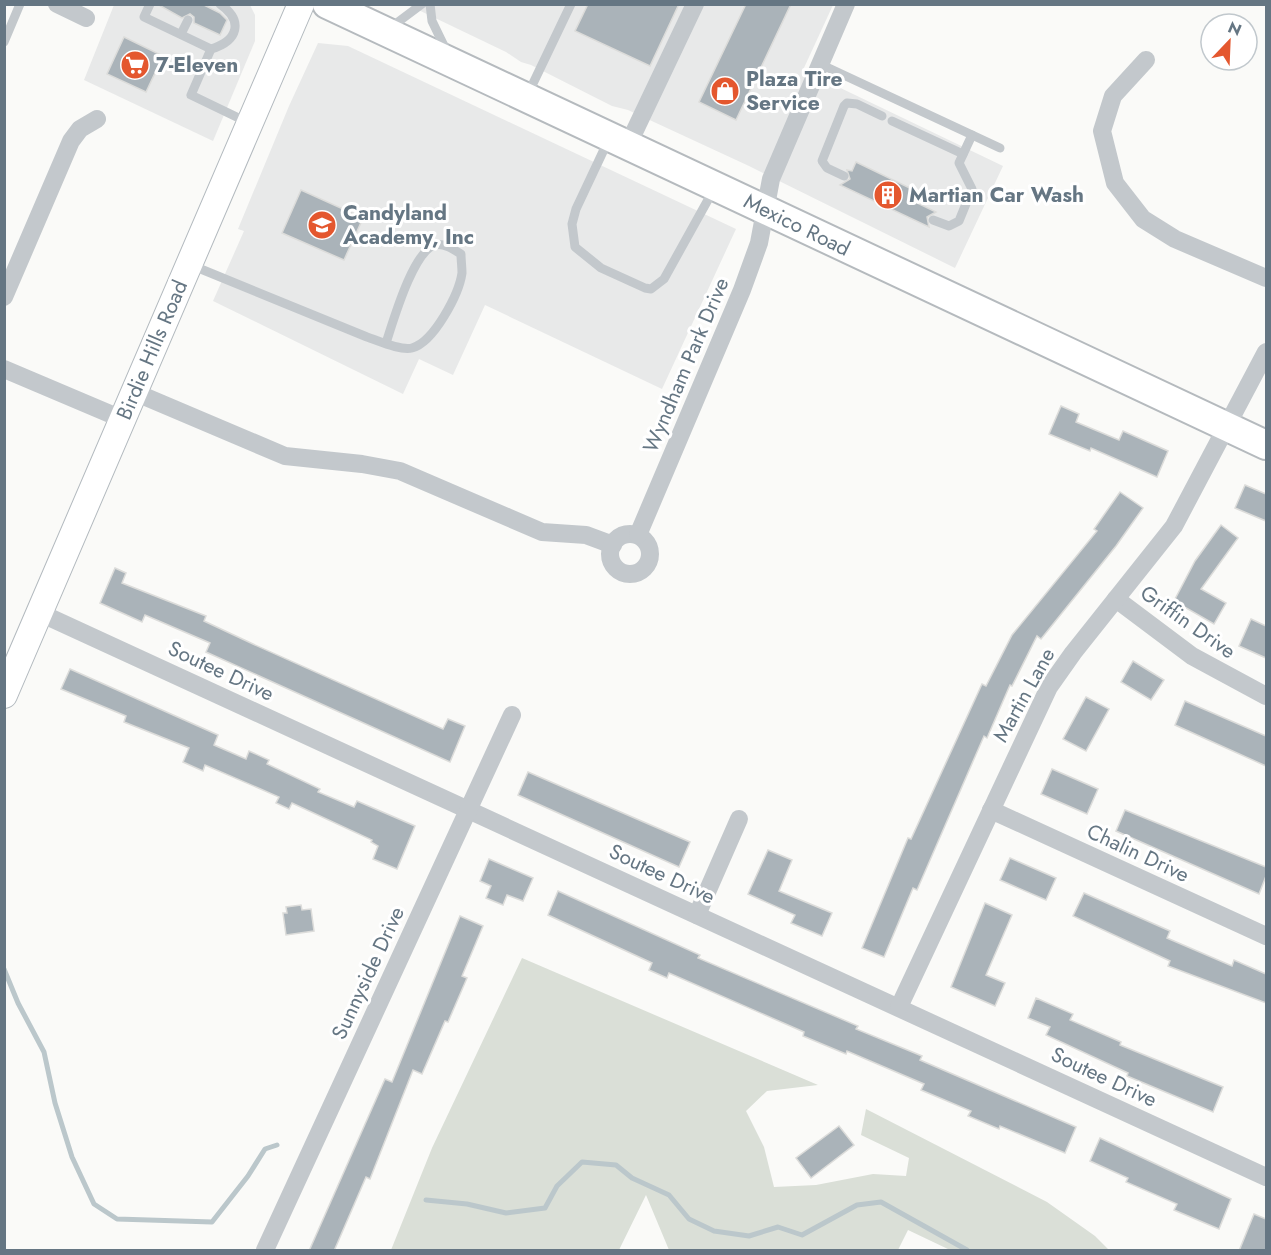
<svg xmlns="http://www.w3.org/2000/svg" width="1271" height="1255" font-family="Jost,sans-serif">
	<style>
		.built { fill: #e8e9e9 }
		.green { fill: #dadfd7 }
		.lines { fill: none; stroke-linecap: round; stroke-linejoin: round }
		.stream { stroke: #bbc7cb; stroke-width: 5 }
		.building { fill: #aab3b9; stroke: #dcdcda; stroke-width: 1.5 }
		.secondary-casing { stroke: #b3babf; stroke-width: 28 }
		.primary-casing { stroke: #b5babe; stroke-width: 32 }
		.lane { stroke: #c3c8cc; stroke-width: 9 }
		.street { stroke: #c3c8cc; stroke-width: 18 }
		.secondary { stroke: #fff; stroke-width: 26 }
		.primary { stroke: #fff; stroke-width: 28 }
		.labels { text-anchor: middle; dominant-baseline: central; stroke-width: 6; stroke-linejoin: round; paint-order: stroke }
		.poi-label { font-size: 21px; font-weight: bold; fill: #657683; stroke: #fff; text-anchor: start }
		.street-label { font-size: 21px; fill: #657683; stroke: #fff }
	</style>
	<rect width="100%" height="100%" fill="#fafaf8"/>
	<!-- built -->
	<g class="built">
		<polygon points="114,5 250,5 255,15 255,41 213,141 84,80"/>
		<polygon points="408,5 833,5 803,70 1003,166 955,268 749,166 628,110 612,106 531,65 521,62 506,52"/>
		<polygon points="318,43 348,46 736,229 662,389 485,305 453,375 419,359 403,394 213,301 244,231 238,229 289,106"/>
	</g>
	<!-- green -->
	<polygon class="green" points="522,958 818,1085 767,1091 746,1111 764,1147 774,1187 816,1185 873,1174 906,1176 909,1158 861,1135 866,1109 1047,1202 1095,1236 1109,1250 950,1250 908,1230 898,1250 669,1250 646,1195 619,1250 391,1250 432,1148"/>
	<g class="lines">
		<!-- stream -->
		<g class="stream">
			<polyline points="4,969 18,1003 44,1052 55,1103 72,1157 94,1204 117,1219 212,1222 248,1176 265,1149 277,1145"/>
			<polyline points="426,1200 467,1204 506,1213 545,1208 557,1186 582,1162 616,1165 632,1178 669,1195 689,1219 714,1231 749,1236 778,1227 802,1235 857,1205 881,1202 967,1250"/>
		</g>
	</g>
	<!-- building -->
	<g class="building">
		<polygon points="157,4 202,4 220,13 227,20 220,35 194,23 194,17 190,14 182,18"/>
		<polygon points="588,4 679,4 650,66 575,31"/>
		<polygon points="746,4 791,4 736,120 699,102"/>
		<polygon points="124,37 163,56 146,92 107,74"/>
		<polygon points="856,162 916,191 911,200 936,212 927,217 929,227 840,185 850,179 847,170 852,171"/>
		<polygon points="301,190 363,218 344,260 282,233"/>
		<polygon points="1061,406 1079,414 1076,422 1119,440 1123,431 1168,451 1157,477 1091,448 1090,451 1049,434"/>
		<polygon points="1245,485 1266,494 1266,521 1235,508"/>
		<polygon points="1120,492 1143,508 1116,546 1041,639 1037,636 1012,686 1010,685 987,738 984,736 917,890 913,888 884,957 862,948 908,838 911,839 982,684 986,686 1012,635 1097,531 1094,529"/>
		<polygon points="1221,525 1238,538 1201,589 1226,603 1214,624 1174,601 1195,561"/>
		<polygon points="115,568 126,573 122,583 206,616 204,621 253,644 443,729 448,719 465,726 450,762 206,652 210,643 145,615 142,622 100,603"/>
		<polygon points="1251,619 1266,626 1266,658 1239,646"/>
		<polygon points="1133,661 1164,680 1151,700 1121,682"/>
		<polygon points="70,669 218,735 214,745 246,759 249,751 269,760 267,764 320,789 318,792 354,807 357,801 415,826 397,869 373,859 378,846 371,842 372,840 292,803 289,809 276,803 279,797 205,765 203,771 183,762 189,748 124,722 126,716 61,689"/>
		<polygon points="1086,697 1109,709 1086,751 1063,739"/>
		<polygon points="1185,701 1266,736 1266,766 1175,725"/>
		<polygon points="1052,769 1098,789 1087,814 1041,794"/>
		<polygon points="528,772 690,842 679,867 518,795"/>
		<polygon points="1125,810 1266,867 1266,876 1259,894 1116,831"/>
		<polygon points="768,850 792,860 779,891 832,913 822,936 791,923 795,915 748,894"/>
		<polygon points="1010,858 1056,878 1046,900 1000,880"/>
		<polygon points="489,859 533,878 523,901 507,895 503,905 486,898 491,886 480,881"/>
		<polygon points="558,891 700,955 698,958 858,1026 856,1029 922,1056 920,1060 1076,1127 1065,1153 1000,1126 999,1129 968,1116 971,1111 921,1090 924,1084 847,1051 846,1054 803,1036 804,1032 669,973 667,978 649,970 652,963 548,915"/>
		<polygon points="1084,893 1170,931 1167,938 1232,966 1234,960 1266,974 1266,1003 1168,966 1170,961 1073,916"/>
		<polygon points="985,903 1012,915 986,975 1005,983 995,1006 951,987"/>
		<polygon points="301,905 302,910 311,909 314,931 286,935 283,913 287,913 286,907"/>
		<polygon points="460,916 483,926 462,976 467,978 448,1022 445,1021 422,1074 413,1070 370,1179 366,1177 334,1251 309,1251 385,1079 392,1082"/>
		<polygon points="1036,998 1073,1014 1070,1020 1121,1042 1120,1045 1223,1087 1213,1112 1127,1076 1128,1073 1046,1035 1050,1027 1028,1018"/>
		<polygon points="839,1126 854,1145 811,1178 796,1158"/>
		<polygon points="1100,1138 1231,1199 1219,1229 1174,1210 1177,1204 1126,1182 1128,1178 1090,1161"/>
		<polygon points="1254,1214 1266,1219 1266,1251 1239,1251"/>
	</g>
	<g class="lines">
		<!-- secondary casing -->
		<g class="secondary-casing">
			<polyline id="secondary" points="4,695 301,4"/>
		</g>
		<!-- primary casing -->
		<g class="primary-casing">
			<polyline id="primary" points="327,4 1266,445"/>
		</g>
		<!-- lane -->
		<g class="lane">
			<polyline points="150,4 144,17 211,49 191,95 247,122"/>
			<polyline points="430,4 432,21 447,52"/>
			<polyline points="390,28 422,4"/>
			<polyline points="181,34 188,20"/>
			<polyline points="4,42 20,4"/>
			<path d="M 211,49 C 238,41 244,21 220,4"/>
			<polyline points="820,64 1000,148"/>
			<polyline points="527,96 571,4"/>
			<polyline points="892,121 963,154"/>
			<polyline points="608,141 576,209 572,224 575,247 601,268 645,288 651,289 664,279 714,189"/>
			<polyline points="844,176 827,168 822,161 844,106 847,103 857,104 882,116"/>
			<polyline points="933,220 949,226 959,221 972,189 959,163 972,135"/>
			<path d="M 191,265 L 367,337 C 379,341 401,351 412,348 C 434,342 459,294 462,273 C 462,267 461,260 461,254 C 453,249 444,243 435,245 C 413,251 393,322 386,343"/>
		</g>
		<!-- street -->
		<g class="street">
			<polyline points="57,4 86,18"/>
			<polyline points="1146,60 1113,96 1102,131 1115,183 1143,219 1175,239 1266,278"/>
			<polyline points="628,145 695,4"/>
			<polyline points="4,297 71,141 80,129 97,119"/>
			<polyline points="4,369 122,419"/>
			<polyline points="134,392 285,456 362,464 400,471 542,532 586,535 613,545"/>
			<circle cx="630" cy="554" r="20"/>
			<polyline points="638,535 742,290 759,243 771,179 846,4"/>
			<polyline points="1116,599 1192,656 1266,696"/>
			<polyline points="40,613 1266,1177"/>
			<polyline points="991,810 1266,936"/>
			<polyline points="697,915 739,819"/>
			<polyline points="899,1007 1049,687 1073,653 1174,526 1266,352"/>
			<polyline points="265,1250 512,715"/>
		</g>
		<!-- secondary -->
		<use href="#secondary" class="secondary"/>
		<!-- primary -->
		<use href="#primary" class="primary"/>
	</g>
	<!-- icons -->
	<defs>
		<g id="supermarket-disc" transform="scale(1.5)"><circle r="9.5" fill="#e4572e" stroke="#fff"/><path d="M-6-5.5h2.5l.6 2H6L4.5 2H-2.5L-4.4-4H-6ZM-1.5 3.2a1.3 1.3 0 1 0 .1 0ZM3 3.2a1.3 1.3 0 1 0 .1 0Z" fill="#fff"/></g>
		<g id="shop-disc" transform="scale(1.5)"><circle r="9.5" fill="#e4572e" stroke="#fff"/><path d="M-5-2.5h2.3a2.7 3.5 0 0 1 5.4 0H5L5.5 6h-11ZM-1.5-2.5h3a1.5 2.3 0 0 0-3 0Z" fill="#fff"/></g>
		<g id="building-disc" transform="scale(1.5)"><circle r="9.5" fill="#e4572e" stroke="#fff"/><path d="M-4-6H4V6H1V3H-1V6H-4ZM-2.5-4.3h1.7v1.8h-1.7ZM.8-4.3h1.7v1.8H.8ZM-2.5-1h1.7V.8h-1.7ZM.8-1h1.7V.8H.8Z" fill="#fff"/></g>
		<g id="school-disc" transform="scale(1.5)"><circle r="9.5" fill="#e4572e" stroke="#fff"/><path d="M0-5L7-2L0 1L-7-2ZM-4 1L0 2.5L4 1V4Q0 6-4 4Z" fill="#fff"/></g>
	</defs>
	<g fill-rule="evenodd">
		<use href="#supermarket-disc" x="135" y="65"/>
		<use href="#shop-disc" x="725" y="91"/>
		<use href="#building-disc" x="888" y="195"/>
		<use href="#school-disc" x="322" y="225"/>
	</g>
	<g class="labels">
		<!-- poi labels -->
		<g class="poi-label">
			<text x="156" y="65">7-Eleven</text>
			<text x="746" y="79">Plaza Tire<tspan x="746" dy="24">Service</tspan></text>
			<text x="909" y="195">Martian Car Wash</text>
			<text x="343" y="213">Candyland<tspan x="343" dy="24">Academy, Inc</tspan></text>
		</g>
		<!-- street labels -->
		<g class="street-label">
			<text transform="translate(797 225) rotate(26)">Mexico Road</text>
			<text transform="translate(152 350) rotate(-67)">Birdie Hills Road</text>
			<text transform="translate(686 365) rotate(-67)">Wyndham Park Drive</text>
			<text transform="translate(1188 622) rotate(35)">Griffin Drive</text>
			<text transform="translate(221 671) rotate(25)">Soutee Drive</text>
			<text transform="translate(1024 695) rotate(-61)">Martin Lane</text>
			<text transform="translate(1138 853) rotate(25)">Chalin Drive</text>
			<text transform="translate(662 874) rotate(25)">Soutee Drive</text>
			<text transform="translate(368 973) rotate(-65)">Sunnyside Drive</text>
			<text transform="translate(1104 1077) rotate(25)">Soutee Drive</text>
		</g>
	</g>
	<!-- border -->
	<rect width="1271" height="1255" fill="none" stroke="#657683" stroke-width="12"/>
	<!-- north arrow -->
	<g transform="translate(1229 42) rotate(23)"><circle r="28" fill="#ffffff" stroke="#c1c8cd" stroke-width="1.5"/>
	<path d="M0-4.5L10 22L0 15L-10 22Z" fill="#e4572e"/>
	<text y="-9" font-size="16" font-weight="bold" text-anchor="middle" fill="#657683">N</text>
	</g>
</svg>
